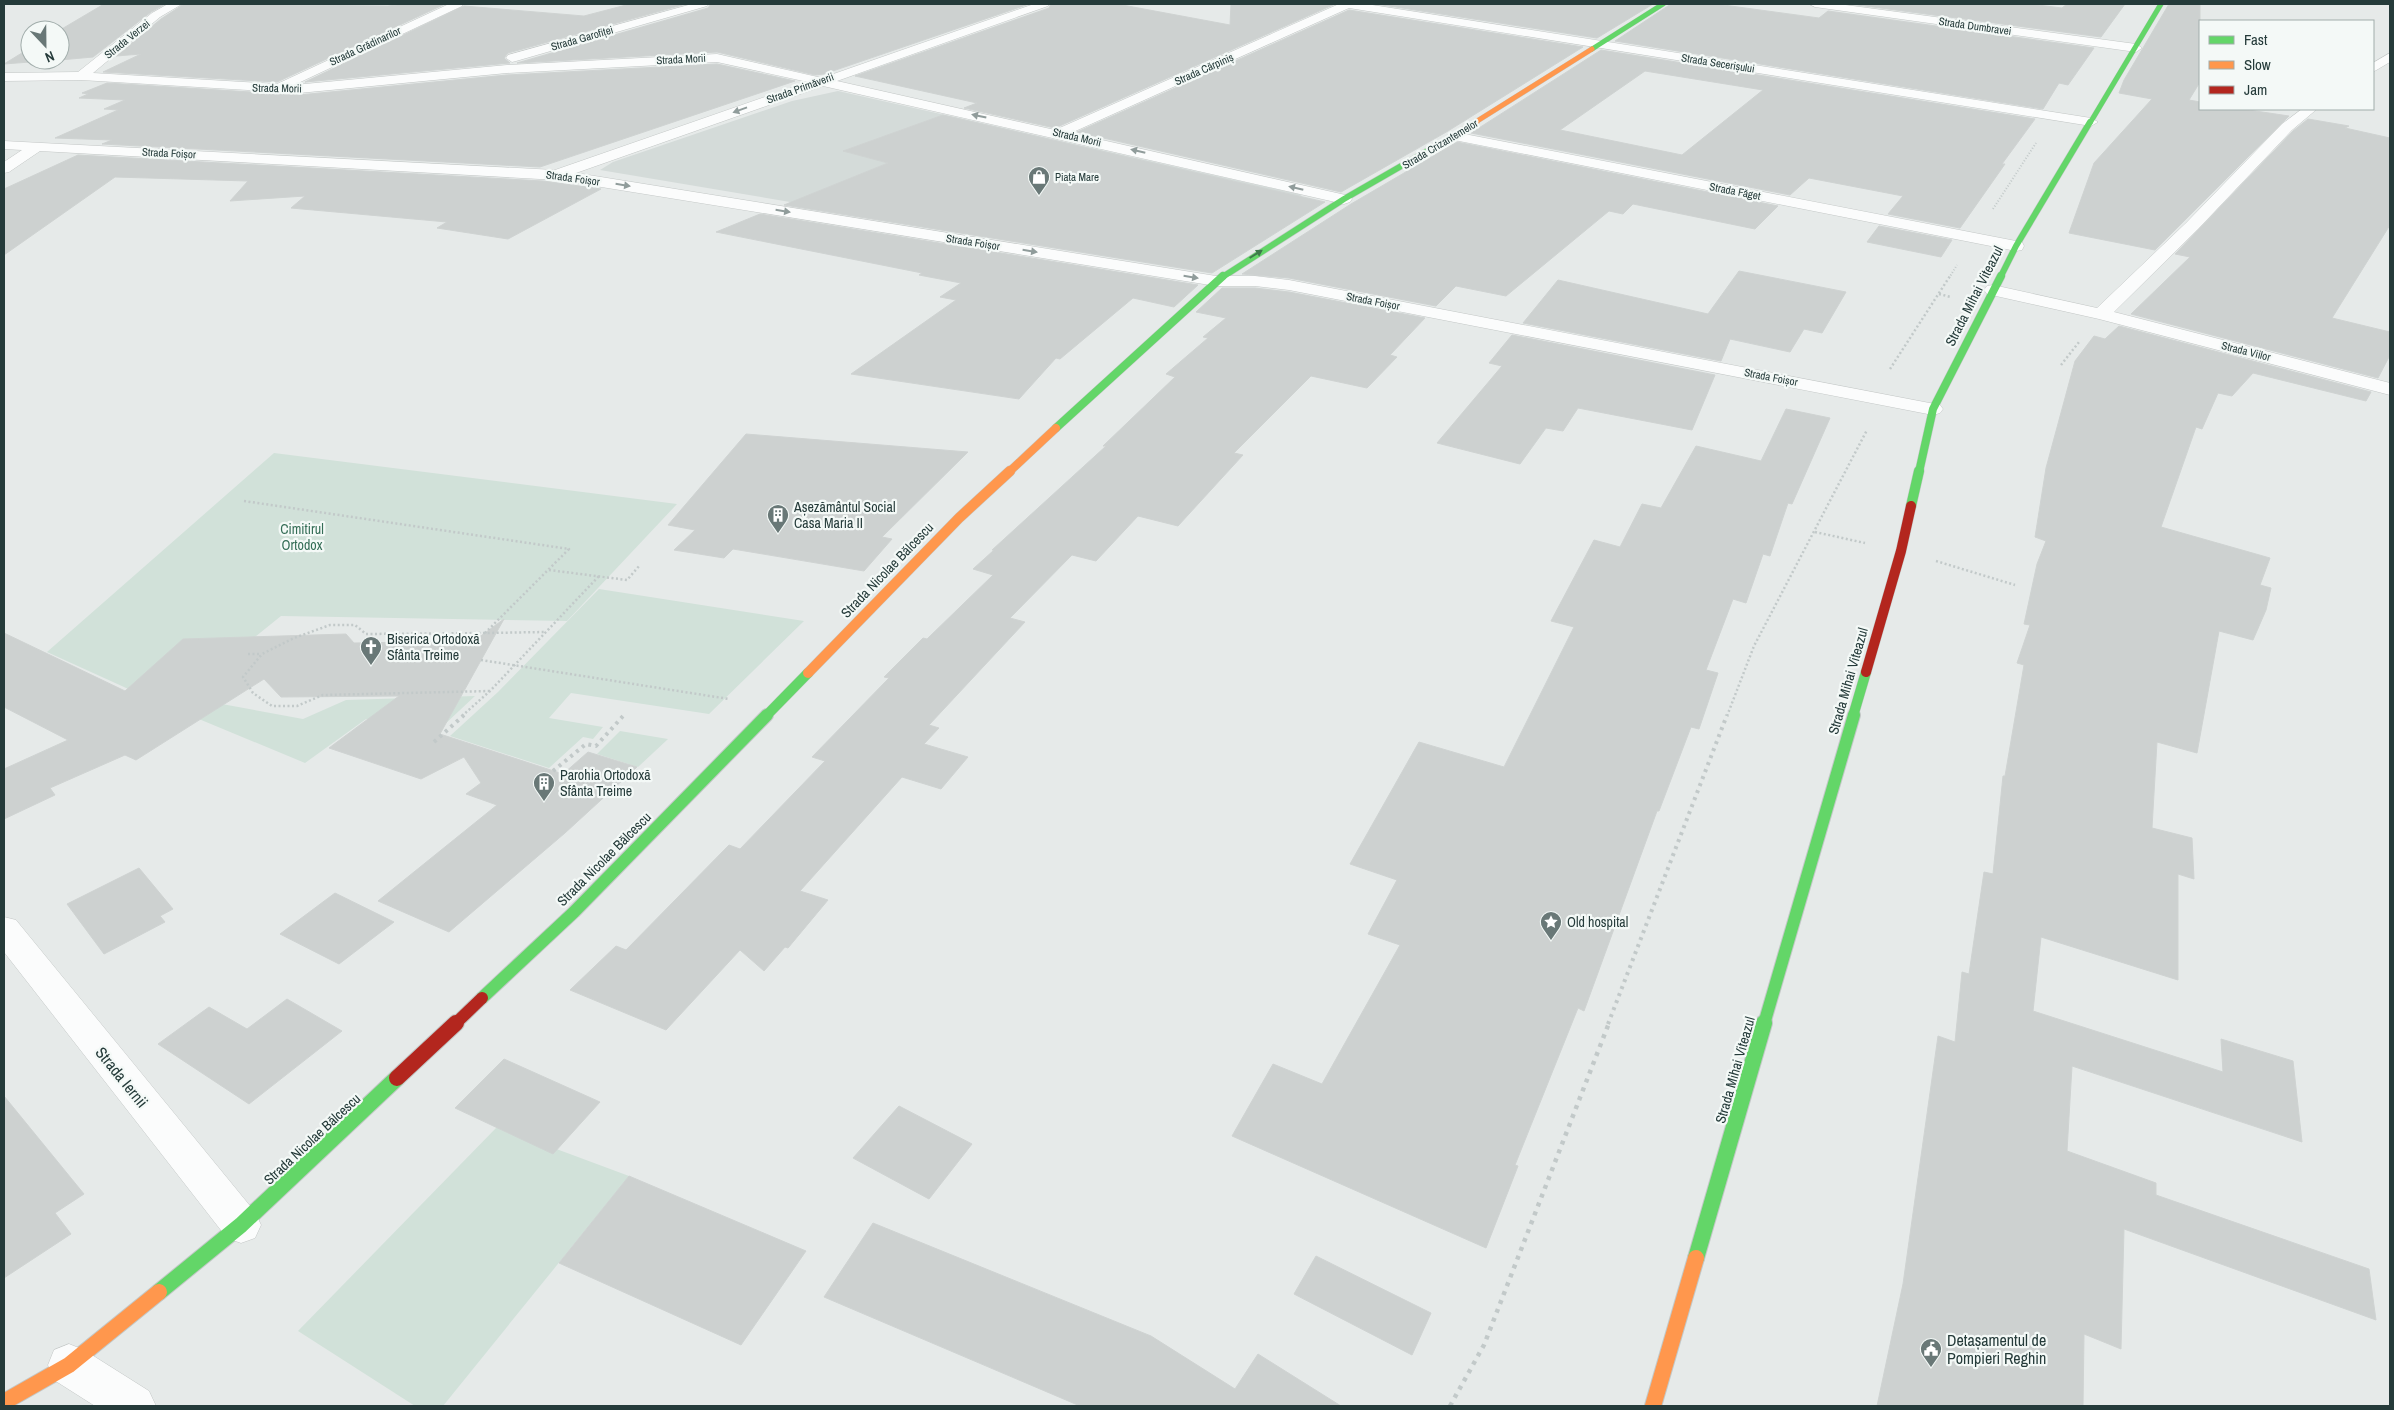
<svg xmlns="http://www.w3.org/2000/svg" width="2394" height="1410" font-family="'Archivo Narrow',sans-serif">
	<style>
		.built { fill: #d4dbd9 }
		.green { fill: #d1e1d9 }
		.building { fill: #cdd1d0; stroke: #cfd3d2; fill-rule: evenodd }
		.lines { fill: none; stroke-linecap: round; stroke-linejoin: round }
		.street-casing { stroke: #c3c7c6; stroke-width: 1 }
		.fast-far5-casing { stroke: #c3c8c7; stroke-width: 5.5 }
		.fast-far4-casing { stroke: #c3c8c7; stroke-width: 7 }
		.fast-far3-casing { stroke: #c3c8c7; stroke-width: 9 }
		.fast-far2-casing { stroke: #c3c8c7; stroke-width: 11 }
		.fast-far1-casing { stroke: #c3c8c7; stroke-width: 14 }
		.fast-casing { stroke: #c3c8c7; stroke-width: 18 }
		.slow-far4-casing { stroke: #c3c8c7; stroke-width: 5.5 }
		.slow-far3-casing { stroke: #c3c8c7; stroke-width: 7 }
		.slow-far2-casing { stroke: #c3c8c7; stroke-width: 9 }
		.slow-far1-casing { stroke: #c3c8c7; stroke-width: 11 }
		.slow-casing { stroke: #c3c8c7; stroke-width: 18 }
		.jam-far2-casing { stroke: #c3c8c7; stroke-width: 11 }
		.jam-far1-casing { stroke: #c3c8c7; stroke-width: 14 }
		.jam-casing { stroke: #c3c8c7; stroke-width: 18 }
		.path-far3 { stroke: #c2c9c9; stroke-width: 2; stroke-dasharray: 1 2; stroke-linecap: butt }
		.path-far2 { stroke: #c2c9c9; stroke-width: 2.5; stroke-dasharray: 2 2.5; stroke-linecap: butt }
		.path-far1 { stroke: #c2c9c9; stroke-width: 4; stroke-dasharray: 3 4.5; stroke-linecap: butt }
		.path { stroke: #c2c9c9; stroke-width: 4.5; stroke-dasharray: 4 5.5; stroke-linecap: butt }
		.street { fill: #fbfcfc; fill-rule: evenodd }
		.fast-far5 { stroke: #63d668; stroke-width: 5 }
		.fast-far4 { stroke: #63d668; stroke-width: 6 }
		.fast-far3 { stroke: #63d668; stroke-width: 8 }
		.fast-far2 { stroke: #63d668; stroke-width: 10 }
		.fast-far1 { stroke: #63d668; stroke-width: 12 }
		.fast { stroke: #63d668; stroke-width: 16 }
		.slow-far4 { stroke: #ff974d; stroke-width: 5 }
		.slow-far3 { stroke: #ff974d; stroke-width: 6 }
		.slow-far2 { stroke: #ff974d; stroke-width: 8 }
		.slow-far1 { stroke: #ff974d; stroke-width: 10 }
		.slow { stroke: #ff974d; stroke-width: 16 }
		.jam-far2 { stroke: #b3261e; stroke-width: 10 }
		.jam-far1 { stroke: #b3261e; stroke-width: 12 }
		.jam { stroke: #b3261e; stroke-width: 16 }
		.oneway { fill: #909c9b }
		.oneway2 { fill: #3e794c }
		.labels { text-anchor: middle; dominant-baseline: central; stroke-width: 4.5; stroke-linejoin: round; paint-order: stroke }
		.far-street-label { font-size: 11px; fill: #253b3a; stroke: #f4f9f7 }
		.far-poi-label { font-size: 11px; fill: #253b3a; stroke: #f4f9f7; text-anchor: start }
		.street-label { font-size: 14px; fill: #253b3a; stroke: #f4f9f7 }
		.poi-label { font-size: 14px; fill: #253b3a; stroke: #f4f9f7; text-anchor: start }
		.park-label { font-size: 14px; fill: #346d56; stroke: #f4f9f7 }
		.near-street-label { font-size: 16px; fill: #253b3a; stroke: #f4f9f7 }
		.near-poi-label { font-size: 16px; fill: #253b3a; stroke: #f4f9f7; text-anchor: start }
	</style>
	<rect width="100%" height="100%" fill="#e6eae9"/>
	<!-- built -->
	<polygon class="built" points="838,91 1302,195 1176,267 600,170 613,162 792,101"/>
	<!-- green -->
	<g class="green">
		<polygon points="274,453 677,504 567,621 281,616 168,707 47,652"/>
		<polygon points="599,589 804,621 709,714 571,693 549,718 603,727 593,739 583,737 549,768 450,736 498,692"/>
		<polygon points="475,696 429,739 366,719 305,763 170,707 200,700 303,719 346,700"/>
		<polygon points="620,731 668,739 638,767 597,754"/>
		<polygon points="497,1127 629,1176 443,1406 415,1406 298,1331"/>
	</g>
	<!-- building -->
	<g class="building">
		<polygon points="104,4 165,4 151,12 93,57 60,60 60,30"/>
		<polygon points="184,4 388,6 405,4 445,4 277,82 103,72 141,54 116,56 161,19"/>
		<polygon points="630,4 686,4 508,53 504,58 510,63 305,82 464,6 584,16"/>
		<polygon points="711,4 1029,4 824,74 815,75 717,52 517,63 708,8"/>
		<polygon points="1051,4 1117,4 1230,25 1231,4 1335,4 1055,128 964,108 977,103 855,76 1049,8"/>
		<polygon points="1376,4 1653,4 1597,38"/>
		<polygon points="1671,4 1716,4 1819,18 1828,11 2094,48 2068,85 2059,83 2043,109 1615,41"/>
		<polygon points="1850,4 2030,4 2062,8 2067,4 2125,4 2101,37"/>
		<polygon points="2169,4 2200,4 2200,82 2189,100 2200,102 2200,109 2242,109 2289,116 2155,250 2069,233 2094,163 2152,99 2119,93 2124,80"/>
		<polygon points="1349,10 1583,47 1448,131 1341,192 1077,132"/>
		<polygon points="30,48 30,60 56,60 4,64"/>
		<path d="M 1601,50 L 2035,119 L 2002,164 L 2005,164 L 1960,228 L 1888,214 L 1903,196 L 1809,178 L 1790,195 L 1471,133 ZM 1645,71 L 1763,90 L 1682,155 L 1560,130 Z"/>
		<polygon points="717,64 795,81 540,167 102,144 112,140 55,138 118,110 104,109 125,100 79,98 88,94 82,93 107,83 299,95 507,75"/>
		<polygon points="943,115 1325,202 1212,273 784,205 888,163 843,151"/>
		<polygon points="2308,119 2349,126 2345,128 2390,138 2390,225 2332,318 2390,332 2390,355 2378,378 2131,314 2190,257 2175,254 2293,131"/>
		<polygon points="1457,142 1778,206 1755,229 1633,204 1623,214 1609,211 1506,296 1456,286 1436,306 1289,278 1242,274 1351,204"/>
		<polygon points="78,155 543,181 601,189 508,239 437,228 447,222 291,208 305,196 230,201 248,181 115,177 4,255 4,189"/>
		<polygon points="760,214 1198,285 1174,307 1133,298 1060,359 1056,358 1019,399 851,374 956,300 940,297 961,283 919,275 922,273 716,232"/>
		<polygon points="1879,226 1952,240 1941,257 1867,242"/>
		<polygon points="1739,271 1846,292 1822,333 1804,329 1790,352 1730,339 1721,361 1523,323 1558,280 1708,314"/>
		<polygon points="1222,288 1255,288 1289,292 1425,318 1390,355 1397,357 1367,388 1311,376 1234,453 1243,455 1178,526 1138,516 1096,561 1072,555 1010,618 1025,622 929,725 939,728 924,744 968,757 941,789 902,777 800,891 828,900 788,948 785,947 764,971 740,950 666,1030 570,990 616,946 626,950 729,845 740,849 825,761 812,757 889,678 884,677 923,638 927,639 993,575 973,569 994,550 992,550 1106,446 1103,446 1175,377 1166,374 1208,338 1203,337 1226,318 1196,312"/>
		<polygon points="2119,326 2371,392 2366,401 2253,373 2232,396 2218,393 2202,429 2196,427 2161,527 2270,558 2260,585 2271,588 2266,610 2253,640 2219,631 2197,753 2157,742 2152,828 2192,838 2194,879 2178,874 2178,980 2041,937 2033,1011 2223,1072 2221,1039 2293,1061 2302,1142 2072,1066 2067,1151 2156,1183 2156,1195 2369,1269 2376,1320 2124,1229 2121,1349 2084,1334 2083,1406 1877,1406 1903,1284 1938,1036 1955,1042 1962,972 1969,974 1984,872 1993,874 2003,776 2005,776 2024,665 2017,663 2030,625 2024,624 2037,564 2046,541 2035,537 2046,468 2075,361 2094,336 2105,339"/>
		<polygon points="1512,335 1715,375 1692,430 1578,408 1563,431 1546,428 1520,464 1437,443 1502,366 1489,363"/>
		<polygon points="1786,409 1830,418 1792,504 1788,503 1770,556 1763,554 1746,603 1733,599 1706,670 1718,673 1699,729 1691,727 1659,811 1657,811 1584,1011 1578,1008 1515,1165 1518,1166 1486,1248 1232,1136 1273,1064 1322,1084 1400,945 1368,934 1397,880 1350,864 1419,742 1504,767 1574,627 1551,621 1594,540 1620,547 1642,504 1661,508 1696,446 1761,461"/>
		<polygon points="746,434 968,452 882,537 892,539 864,571 733,549 724,558 674,550 695,530 668,525"/>
		<polygon points="504,619 440,734 563,774 588,752 637,767 565,833 449,932 378,901 497,805 466,794 481,783 464,757 421,779 329,748 399,696 281,697 264,679 136,760 125,755 50,788 55,795 4,819 4,769 68,740 4,707 4,633 125,691 183,639 346,634 354,643 474,641"/>
		<polygon points="139,868 173,909 160,916 165,922 104,954 67,904"/>
		<polygon points="335,893 394,922 339,964 280,934"/>
		<polygon points="287,999 342,1031 249,1104 158,1044 209,1007 247,1029"/>
		<polygon points="504,1059 600,1102 553,1154 455,1108"/>
		<polygon points="4,1096 84,1194 55,1213 71,1234 4,1278"/>
		<polygon points="899,1106 972,1144 929,1199 853,1158"/>
		<polygon points="629,1176 806,1251 741,1345 559,1263"/>
		<polygon points="873,1223 1151,1336 1235,1389 1258,1354 1341,1406 1080,1406 824,1297"/>
		<polygon points="1316,1256 1431,1313 1412,1355 1294,1294"/>
	</g>
	<g class="lines">
		<!-- street casing -->
		<g class="street-casing">
			<g id="street">
				<polygon points="168,4 182,4 160,17 93,73 277,84 449,4 463,4 462,6 294,85 507,65 717,54 822,78 1034,4 1049,4 1048,6 837,81 1055,130 1339,4 1366,4 2091,118 2098,122 2091,126 1349,8 1071,133 1350,196 1352,199 1350,202 1344,204 823,86 576,173 1216,276 1255,276 1289,280 1940,405 1943,409 1940,413 1933,415 1289,290 1255,286 1216,286 558,180 40,151 9,172 4,173 4,162 22,150 4,149 4,141 555,170 808,82 717,62 507,73 299,93 81,80 4,81 4,73 78,72 152,13"/>
				<polygon points="692,4 709,4 707,6 516,61 512,62 506,58 508,55"/>
				<polygon points="1809,4 1838,4 2136,44 2142,48 2136,52 1815,7"/>
				<polygon points="2390,53 2390,62 2373,72 2373,63"/>
				<polygon points="2302,109 2317,109 2292,130 2198,229 2114,312 2390,383 2390,395 2099,319 1987,294 1984,290 1987,286 1993,285 2097,308 2186,223 2282,124"/>
				<polygon points="1454,132 2016,241 2022,242 2024,246 2022,250 2016,251 1449,139 1447,136"/>
				<polygon points="4,917 16,920 255,1212 261,1225 255,1238 241,1243 227,1238 4,952"/>
				<polygon points="69,1344 84,1350 149,1391 156,1406 95,1406 54,1380 48,1365 54,1350"/>
			</g>
		</g>
		<!-- fast-far5 casing -->
		<g class="fast-far5-casing">
			<g id="fast-far5">
				<polyline points="1592,49 1663,4"/>
				<polyline points="2090,123 2161,4"/>
			</g>
		</g>
		<!-- fast-far4 casing -->
		<g class="fast-far4-casing">
			<g id="fast-far4">
				<polyline points="1221,278 1344,199 1455,135"/>
				<polyline points="2000,278 2016,246 2090,122"/>
			</g>
		</g>
		<!-- fast-far3 casing -->
		<g class="fast-far3-casing">
			<g id="fast-far3">
				<polyline points="1056,428 1223,276"/>
				<polyline points="1919,472 1933,409 2001,276"/>
			</g>
		</g>
		<!-- fast-far2 casing -->
		<g class="fast-far2-casing">
			<g id="fast-far2">
				<polyline points="1911,506 1919,471"/>
				<polyline points="766,716 808,673"/>
				<polyline points="1853,716 1866,672"/>
			</g>
		</g>
		<!-- fast-far1 casing -->
		<g class="fast-far1-casing">
			<g id="fast-far1">
				<polyline points="482,998 574,912 767,715"/>
				<polyline points="1764,1024 1854,715"/>
			</g>
		</g>
		<!-- fast casing -->
		<g class="fast-casing">
			<g id="fast">
				<polyline points="1696,1258 1764,1023"/>
				<polyline points="159,1292 241,1225 397,1078"/>
			</g>
		</g>
		<!-- slow-far4 casing -->
		<g class="slow-far4-casing">
			<polyline id="slow-far4" points="1474,123 1592,49"/>
		</g>
		<!-- slow-far3 casing -->
		<g class="slow-far3-casing">
			<polyline id="slow-far3" points="1455,135 1476,122"/>
		</g>
		<!-- slow-far2 casing -->
		<g class="slow-far2-casing">
			<polyline id="slow-far2" points="1009,472 1056,428"/>
		</g>
		<!-- slow-far1 casing -->
		<g class="slow-far1-casing">
			<polyline id="slow-far1" points="808,673 959,518 1010,471"/>
		</g>
		<!-- slow casing -->
		<g class="slow-casing">
			<g id="slow">
				<polyline points="4,1402 69,1365 159,1292"/>
				<polyline points="1653,1406 1696,1258"/>
			</g>
		</g>
		<!-- jam-far2 casing -->
		<g class="jam-far2-casing">
			<polyline id="jam-far2" points="1866,672 1901,551 1911,506"/>
		</g>
		<!-- jam-far1 casing -->
		<g class="jam-far1-casing">
			<polyline id="jam-far1" points="455,1024 482,998"/>
		</g>
		<!-- jam casing -->
		<g class="jam-casing">
			<polyline id="jam" points="397,1078 456,1023"/>
		</g>
		<!-- path-far3 -->
		<g class="path-far3">
			<polyline points="1993,209 2036,143"/>
			<polyline points="1949,278 1957,265"/>
		</g>
		<!-- path-far2 -->
		<g class="path-far2">
			<polyline points="1939,294 1951,297"/>
			<polyline points="2061,365 2079,342"/>
			<polyline points="1890,369 1950,276"/>
			<polyline points="244,501 569,549 485,633 546,632"/>
			<polyline points="1815,532 1865,543"/>
			<polyline points="1936,561 2015,585"/>
			<polyline points="549,570 627,580 640,565"/>
			<polyline points="485,633 366,634 355,625 330,625 294,638 262,654 243,677 253,693 272,706 297,706 323,695 490,691"/>
			<polyline points="248,654 261,654"/>
			<polyline points="481,660 729,699"/>
			<polyline points="462,716 490,691 599,576"/>
			<polyline points="1727,716 1754,646 1867,430"/>
		</g>
		<!-- path-far1 -->
		<g class="path-far1">
			<polyline points="434,742 464,715"/>
			<polyline points="553,771 586,744 596,746 624,715"/>
			<polyline points="1608,1024 1727,715"/>
		</g>
		<!-- path -->
		<polyline class="path" points="1450,1406 1484,1345 1609,1023"/>
		<!-- street -->
		<use href="#street" class="street"/>
		<!-- fast-far5 -->
		<use href="#fast-far5" class="fast-far5"/>
		<!-- fast-far4 -->
		<use href="#fast-far4" class="fast-far4"/>
		<!-- fast-far3 -->
		<use href="#fast-far3" class="fast-far3"/>
		<!-- fast-far2 -->
		<use href="#fast-far2" class="fast-far2"/>
		<!-- fast-far1 -->
		<use href="#fast-far1" class="fast-far1"/>
		<!-- fast -->
		<use href="#fast" class="fast"/>
		<!-- slow-far4 -->
		<use href="#slow-far4" class="slow-far4"/>
		<!-- slow-far3 -->
		<use href="#slow-far3" class="slow-far3"/>
		<!-- slow-far2 -->
		<use href="#slow-far2" class="slow-far2"/>
		<!-- slow-far1 -->
		<use href="#slow-far1" class="slow-far1"/>
		<!-- slow -->
		<use href="#slow" class="slow"/>
		<!-- jam-far2 -->
		<use href="#jam-far2" class="jam-far2"/>
		<!-- jam-far1 -->
		<use href="#jam-far1" class="jam-far1"/>
		<!-- jam -->
		<use href="#jam" class="jam"/>
	</g>
	<!-- one-way arrows -->
	<defs><path id="oneway-solid" d="M-6-.8H1V-3.2L6.5 0L1 3.2V.8H-6Z" transform="scale(1.25)"/></defs>
	<g class="oneway">
		<use href="#oneway-solid" transform="translate(740 110) rotate(160)"/>
		<use href="#oneway-solid" transform="translate(979 116) rotate(-168)"/>
		<use href="#oneway-solid" transform="translate(1138 151) rotate(-167)"/>
		<use href="#oneway-solid" transform="translate(623 185) rotate(9)"/>
		<use href="#oneway-solid" transform="translate(1296 188) rotate(-167)"/>
		<use href="#oneway-solid" transform="translate(783 211) rotate(9)"/>
		<use href="#oneway-solid" transform="translate(1030 251) rotate(9)"/>
		<use href="#oneway-solid" transform="translate(1191 277) rotate(9)"/>
	</g>
	<use class="oneway2" href="#oneway-solid" transform="translate(1256 254) rotate(-32)"/>
	<!-- icons -->
	<defs>
		<g id="shop-pin" transform="scale(1.125)"><path d="M0 17L-7.5 6A9.5 9.5 0 1 1 7.5 6Z" fill="#697877" stroke="#f4f9f7"/><path d="M-5-2.5h2.3a2.7 3.5 0 0 1 5.4 0H5L5.5 6h-11ZM-1.5-2.5h3a1.5 2.3 0 0 0-3 0Z" fill="#fff"/></g>
		<g id="building-pin" transform="scale(1.125)"><path d="M0 17L-7.5 6A9.5 9.5 0 1 1 7.5 6Z" fill="#697877" stroke="#f4f9f7"/><path d="M-4-6H4V6H1V3H-1V6H-4ZM-2.5-4.3h1.7v1.8h-1.7ZM.8-4.3h1.7v1.8H.8ZM-2.5-1h1.7V.8h-1.7ZM.8-1h1.7V.8H.8Z" fill="#fff"/></g>
		<g id="church-pin" transform="scale(1.125)"><path d="M0 17L-7.5 6A9.5 9.5 0 1 1 7.5 6Z" fill="#697877" stroke="#f4f9f7"/><path d="M-1.2-6h2.4v3.5h3.3v2.4h-3.3V6h-2.4V-.1h-3.3v-2.4h3.3Z" fill="#fff"/></g>
		<g id="sight-pin" transform="scale(1.125)"><path d="M0 17L-7.5 6A9.5 9.5 0 1 1 7.5 6Z" fill="#697877" stroke="#f4f9f7"/><path d="M0-6L1.8-2.2L6-1.7L2.9 1.2L3.7 5.4L0 3.3L-3.7 5.4L-2.9 1.2L-6-1.7L-1.8-2.2Z" fill="#fff"/></g>
		<g id="civic-pin" transform="scale(1.125)"><path d="M0 17L-7.5 6A9.5 9.5 0 1 1 7.5 6Z" fill="#697877" stroke="#f4f9f7"/><path d="M-.6-6.5H3V-4.5H.6V-3L4-1V1h2V6H-6V1h2V-1L-.6-3ZM-1.2 2.5V6h2.4V2.5Z" fill="#fff"/></g>
	</defs>
	<g fill-rule="evenodd">
		<use href="#shop-pin" x="1039" y="177"/>
		<use href="#building-pin" x="778" y="515"/>
		<use href="#church-pin" x="371" y="647"/>
		<use href="#building-pin" x="544" y="783"/>
		<use href="#sight-pin" x="1551" y="922"/>
		<use href="#civic-pin" x="1931" y="1349"/>
	</g>
	<g class="labels">
		<!-- far-street labels -->
		<g class="far-street-label">
			<text transform="translate(1975 26) rotate(8)">Strada Dumbravei</text>
			<text transform="translate(582 38) rotate(-16)">Strada Garofiței</text>
			<text transform="translate(127 39) rotate(-39)">Strada Verzei</text>
			<text transform="translate(365 46) rotate(-25)">Strada Grădinarilor</text>
			<text transform="translate(681 59) rotate(-3)">Strada Morii</text>
			<text transform="translate(1718 63) rotate(9)">Strada Secerișului</text>
			<text transform="translate(1204 69) rotate(-24)">Strada Cărpiniș</text>
			<text transform="translate(277 88) rotate(1)">Strada Morii</text>
			<text transform="translate(800 88) rotate(-20)">Strada Primăverii</text>
			<text transform="translate(1077 137) rotate(13)">Strada Morii</text>
			<text transform="translate(1440 144) rotate(-31)">Strada Crizantemelor</text>
			<text transform="translate(169 153) rotate(3)">Strada Foișor</text>
			<text transform="translate(573 178) rotate(8)">Strada Foișor</text>
			<text transform="translate(1735 191) rotate(11)">Strada Făget</text>
			<text transform="translate(973 242) rotate(9)">Strada Foișor</text>
			<text transform="translate(1373 301) rotate(11)">Strada Foișor</text>
			<text transform="translate(2246 351) rotate(14)">Strada Viilor</text>
			<text transform="translate(1771 377) rotate(11)">Strada Foișor</text>
		</g>
		<!-- far-poi labels -->
		<g class="far-poi-label">
			<text x="1055" y="177">Piața Mare</text>
		</g>
		<!-- street labels -->
		<g class="street-label">
			<text transform="translate(1974 296) rotate(-63)">Strada Mihai Viteazul</text>
			<text transform="translate(887 570) rotate(-46)">Strada Nicolae Bălcescu</text>
			<text transform="translate(1848 681) rotate(-74)">Strada Mihai Viteazul</text>
			<text transform="translate(604 859) rotate(-45)">Strada Nicolae Bălcescu</text>
			<text transform="translate(1735 1070) rotate(-74)">Strada Mihai Viteazul</text>
			<text transform="translate(312 1139) rotate(-43)">Strada Nicolae Bălcescu</text>
		</g>
		<!-- poi labels -->
		<g class="poi-label">
			<text x="794" y="507">Așezământul Social<tspan x="794" dy="16">Casa Maria II</tspan></text>
			<text x="387" y="639">Biserica Ortodoxă<tspan x="387" dy="16">Sfânta Treime</tspan></text>
			<text x="560" y="775">Parohia Ortodoxă<tspan x="560" dy="16">Sfânta Treime</tspan></text>
			<text x="1567" y="922">Old hospital</text>
		</g>
		<!-- park labels -->
		<g class="park-label">
			<text x="302" y="529">Cimitirul<tspan x="302" dy="16">Ortodox</tspan></text>
		</g>
		<!-- near-street labels -->
		<g class="near-street-label">
			<text transform="translate(122 1077) rotate(51)">Strada Iernii</text>
		</g>
		<!-- near-poi labels -->
		<g class="near-poi-label">
			<text x="1947" y="1340">Detașamentul de<tspan x="1947" dy="18">Pompieri Reghin</tspan></text>
		</g>
	</g>
	<!-- border -->
	<rect width="2394" height="1410" fill="none" stroke="#253b3a" stroke-width="10"/>
	<!-- legend -->
	<rect x="2199" y="20" width="175" height="90" fill="#f4f9f7" stroke="#a1adab"/>
	<rect x="2209" y="36" width="25" height="8" fill="#63d668" stroke="#a1adab"/>
	<text x="2244" y="45" font-size="15" fill="#253b3a">Fast</text>
	<rect x="2209" y="61" width="25" height="8" fill="#ff974d" stroke="#a1adab"/>
	<text x="2244" y="70" font-size="15" fill="#253b3a">Slow</text>
	<rect x="2209" y="86" width="25" height="8" fill="#b3261e" stroke="#a1adab"/>
	<text x="2244" y="95" font-size="15" fill="#253b3a">Jam</text>
	<!-- north arrow -->
	<g transform="translate(45 45) rotate(158)"><circle r="24" fill="#f4f9f7" stroke="#a1adab"/>
	<path d="M0-4L9 19L0 12L-9 19Z" fill="#697877"/>
	<text y="-8" font-size="14" font-weight="bold" text-anchor="middle" fill="#253b3a">N</text>
	</g>
</svg>
